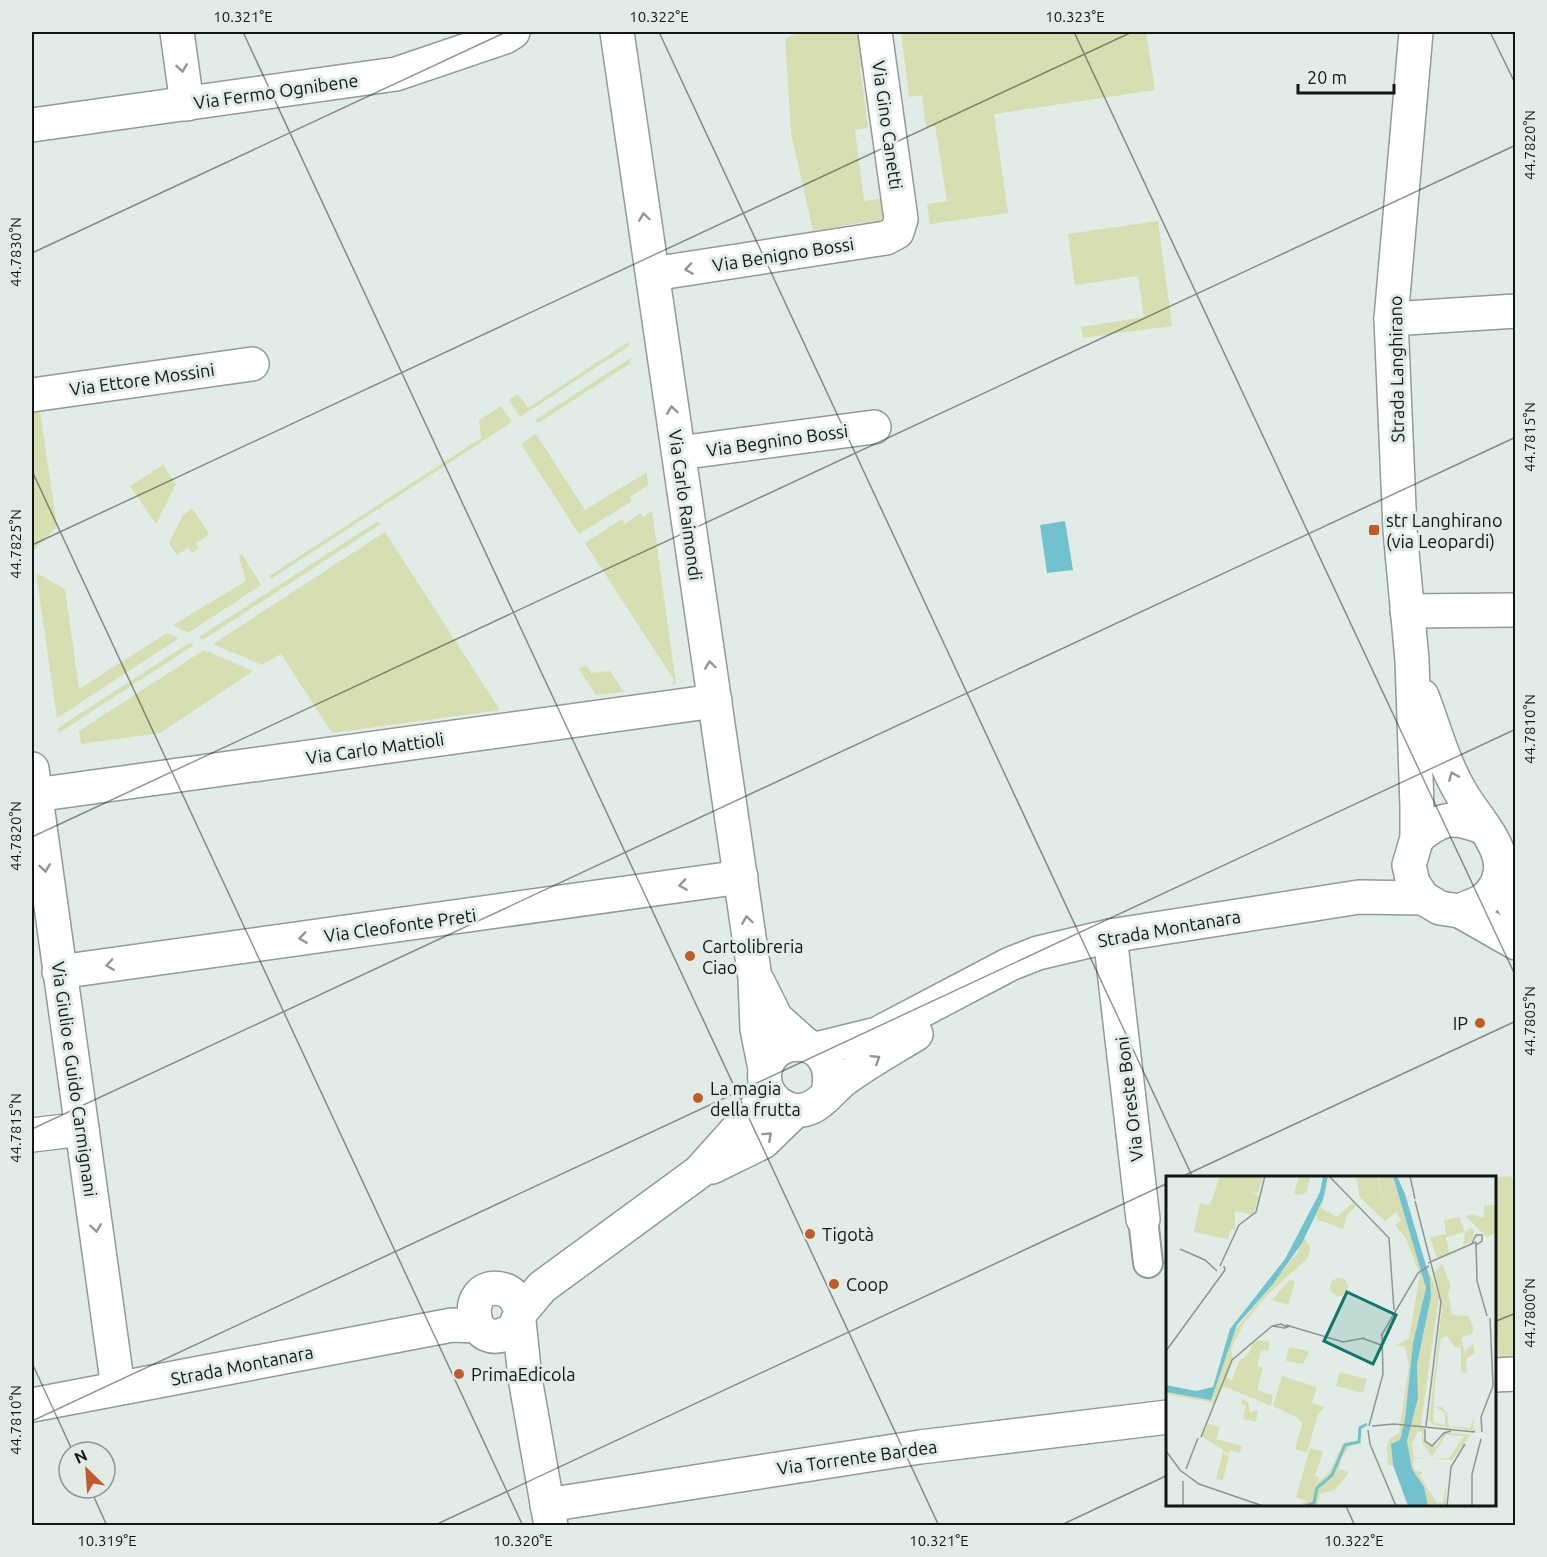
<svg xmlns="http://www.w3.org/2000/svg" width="1547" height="1557" font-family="Ubuntu,sans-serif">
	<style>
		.green { fill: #d7deb1 }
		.water { fill: #71c2ce }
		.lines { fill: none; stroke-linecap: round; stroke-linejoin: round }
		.pedestrian-casing { stroke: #929b96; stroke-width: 32 }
		.minor-casing { stroke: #929b96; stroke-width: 36 }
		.tertiary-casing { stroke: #929b96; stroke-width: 36 }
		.pedestrian { stroke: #fff; stroke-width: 28 }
		.minor { stroke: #fff; stroke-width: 33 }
		.tertiary { stroke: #fff; stroke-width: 33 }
		.oneway { stroke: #949695 }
		.ticks { fill: none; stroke: #121614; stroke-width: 1.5; stroke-opacity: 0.45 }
		.poi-dot { fill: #c05c27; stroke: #e1ece6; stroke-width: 2 }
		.labels { text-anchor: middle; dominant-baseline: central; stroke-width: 6; stroke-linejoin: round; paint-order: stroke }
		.street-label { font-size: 18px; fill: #121614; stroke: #e1ece6 }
		.poi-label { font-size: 18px; fill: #121614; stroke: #e1ece6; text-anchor: start }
		.inset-river { fill: none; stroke: #71c2ce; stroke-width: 3 }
		.inset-road { fill: none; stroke: #8e9692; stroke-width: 1.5 }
		.view { fill: #0f766e; fill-opacity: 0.15; stroke: #0f766e; stroke-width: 3 }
		.inset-edge { fill: none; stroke: #121614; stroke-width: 3 }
		.neatline { fill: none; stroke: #121614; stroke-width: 2 }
		.ticks-label { font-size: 15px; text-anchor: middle; fill: #121614 }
	</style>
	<rect width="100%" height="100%" fill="#e1ece6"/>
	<!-- green -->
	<g class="green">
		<polygon points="799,32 865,32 870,65 860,66 868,128 855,130 864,201 886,198 881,221 866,229 865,222 813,231 791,133 785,39"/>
		<polygon points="901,32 1146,32 1155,90 994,114 1008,213 930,224 927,204 947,201 935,126 926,127 922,95 909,97"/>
		<polygon points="1158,221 1172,326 1083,338 1081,327 1144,317 1138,276 1075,285 1068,234"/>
		<polygon points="628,342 629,346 520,417 509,400 518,394 528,408"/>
		<polygon points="631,358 631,363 538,423 535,420"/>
		<polygon points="501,406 512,422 271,579 269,576 481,438 479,420"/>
		<polygon points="40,411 57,527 33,551 32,413"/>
		<polygon points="536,434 585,510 647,472 648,485 630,497 632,501 579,534 521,444"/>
		<polygon points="163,465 176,484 156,524 130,486"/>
		<polygon points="192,508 209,534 196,543 199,548 192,553 188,548 177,555 169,543 183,515"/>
		<polygon points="652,511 676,684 671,685 674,680 585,543 622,519 625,524 641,513 643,517"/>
		<polygon points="378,521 381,524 203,640 199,637"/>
		<polygon points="385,532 500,710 332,733 281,654 262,665 213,644"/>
		<polygon points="242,554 261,585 188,633 173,625 246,581 239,557"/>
		<polygon points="36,573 65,589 79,689 167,633 179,638 57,718"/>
		<polygon points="189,643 194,645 59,733 58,728"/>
		<polygon points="204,650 253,671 160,733 81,744 79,731"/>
		<polygon points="586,665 591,673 610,671 624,692 596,695 579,669"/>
		<polygon points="1511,1176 1516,1186 1515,1359 1500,1361 1497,1335 1494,1335 1494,1178"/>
	</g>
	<!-- water -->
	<polygon class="water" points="1065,521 1073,570 1047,573 1040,525"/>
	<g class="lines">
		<!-- pedestrian casing -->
		<g class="pedestrian-casing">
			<polyline id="pedestrian" points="1143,1219 1148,1263"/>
		</g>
		<!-- minor casing -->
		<g class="minor-casing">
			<g id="minor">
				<polyline points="177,32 187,104"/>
				<polyline points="617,32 755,978 757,1029 765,1069"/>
				<polyline points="32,125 396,74 505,37 513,32"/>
				<polyline points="653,274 886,238 897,232 901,219 875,32"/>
				<polyline points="1391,319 1516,311"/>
				<polyline points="32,395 252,364"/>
				<polyline points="679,453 874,427"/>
				<polyline points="1407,611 1516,610"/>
				<polyline points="32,769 118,1388"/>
				<polyline points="35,795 715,701"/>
				<polyline points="1110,936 1143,1219"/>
				<polyline points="59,972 741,877"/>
				<polyline points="758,982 776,1018 806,1045"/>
				<polyline points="32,1135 82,1129"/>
				<polyline points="519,1321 525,1378 551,1526"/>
				<polyline points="1494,1375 1516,1374"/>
				<polyline points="547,1505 920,1447 1168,1417"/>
			</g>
		</g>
		<!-- tertiary casing -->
		<g class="tertiary-casing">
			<g id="tertiary">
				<polyline points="1416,32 1391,319 1400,530 1412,660 1417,807 1417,838 1409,865 1413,883 1423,898 1440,908 1460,911 1516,943"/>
				<path d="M 1422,696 C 1434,727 1443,762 1460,791 C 1478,824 1525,862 1485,899 C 1479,904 1467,907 1460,911"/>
				<path d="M 1417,838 C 1442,817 1452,816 1482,827"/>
				<polyline points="1499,877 1516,909"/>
				<polyline points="816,1049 877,1034 1010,964 1038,953 1110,936 1359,897 1423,898"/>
				<path d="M 828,1093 C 841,1035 772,1030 765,1071 C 761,1097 788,1119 812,1107 C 825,1101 834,1086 846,1078 C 868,1062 893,1048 916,1034"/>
				<polyline points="712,1167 763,1142 795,1111"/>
				<path d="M 521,1312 C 518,1301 513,1291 501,1289 C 459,1280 469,1360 514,1329 L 521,1312 L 542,1287 L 699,1172 L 769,1094"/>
				<polyline points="32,1405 452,1325 477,1326"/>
			</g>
		</g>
		<!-- pedestrian -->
		<use href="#pedestrian" class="pedestrian"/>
		<!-- minor -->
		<use href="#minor" class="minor"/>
		<!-- tertiary -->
		<use href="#tertiary" class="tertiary"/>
	</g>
	<!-- one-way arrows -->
	<defs><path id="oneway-chevron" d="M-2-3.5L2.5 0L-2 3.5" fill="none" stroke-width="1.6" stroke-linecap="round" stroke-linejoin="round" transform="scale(1.5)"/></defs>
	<g class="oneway">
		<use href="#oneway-chevron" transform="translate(182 68) rotate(82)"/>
		<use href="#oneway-chevron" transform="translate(644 217) rotate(-98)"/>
		<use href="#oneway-chevron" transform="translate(689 269) rotate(171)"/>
		<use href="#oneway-chevron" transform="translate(672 410) rotate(-98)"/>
		<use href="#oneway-chevron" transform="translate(710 665) rotate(-98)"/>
		<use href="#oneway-chevron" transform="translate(1453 776) rotate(-112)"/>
		<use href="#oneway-chevron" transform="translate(45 868) rotate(82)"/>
		<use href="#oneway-chevron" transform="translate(683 885) rotate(172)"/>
		<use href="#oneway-chevron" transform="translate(747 920) rotate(-98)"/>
		<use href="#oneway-chevron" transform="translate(303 938) rotate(172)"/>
		<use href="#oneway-chevron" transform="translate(110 965) rotate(172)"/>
		<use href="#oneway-chevron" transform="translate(876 1059) rotate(-32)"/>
		<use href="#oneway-chevron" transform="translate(768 1136) rotate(-42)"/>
		<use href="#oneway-chevron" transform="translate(96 1228) rotate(82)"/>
	</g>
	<!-- ticks -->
	<path class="ticks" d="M 243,32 L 939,1526M 659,32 L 1193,1178M 1074,32 L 1516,977M 1490,32 L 1516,85M 32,253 L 506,32M 32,471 L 523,1526M 32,545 L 1132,32M 32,837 L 1516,145M 32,1129 L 1516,437M 1179,1178 L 1516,1021M 1494,1322 L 1516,1313M 32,1363 L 73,1452M 32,1421 L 1516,729M 90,1488 L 107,1526M 1345,1504 L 1355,1526M 433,1526 L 1168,1183M 1059,1526 L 1168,1475"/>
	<!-- markers -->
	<g class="poi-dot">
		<rect x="1368" y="524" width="12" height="12" rx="3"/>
		<circle cx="690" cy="956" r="6"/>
		<circle cx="1480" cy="1023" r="6"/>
		<circle cx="698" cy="1098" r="6"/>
		<circle cx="810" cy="1234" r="6"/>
		<circle cx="834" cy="1284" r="6"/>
		<circle cx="459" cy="1374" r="6"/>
	</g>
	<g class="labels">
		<!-- street labels -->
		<g class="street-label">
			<text transform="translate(276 91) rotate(-8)">Via Fermo Ognibene</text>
			<text transform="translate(888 125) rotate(82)">Via Gino Canetti</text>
			<text transform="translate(783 254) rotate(-9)">Via Benigno Bossi</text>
			<text transform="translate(1396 369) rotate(-91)">Strada Langhirano</text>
			<text transform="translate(142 379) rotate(-8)">Via Ettore Mossini</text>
			<text transform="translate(777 440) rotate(-8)">Via Begnino Bossi</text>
			<text transform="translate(686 505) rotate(82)">Via Carlo Raimondi</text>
			<text transform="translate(375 748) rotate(-8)">Via Carlo Mattioli</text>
			<text transform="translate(400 925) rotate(-8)">Via Cleofonte Preti</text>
			<text transform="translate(1169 928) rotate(-10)">Strada Montanara</text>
			<text transform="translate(75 1079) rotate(82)">Via Giulio e Guido Carmignani</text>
			<text transform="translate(1129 1099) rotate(-97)">Via Oreste Boni</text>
			<text transform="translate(242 1365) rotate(-11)">Strada Montanara</text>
			<text transform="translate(857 1457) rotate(-8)">Via Torrente Bardea</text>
		</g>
		<!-- poi labels -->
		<g class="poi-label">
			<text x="1386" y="520">str Langhirano<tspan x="1386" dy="21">(via Leopardi)</tspan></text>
			<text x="702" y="946">Cartolibreria<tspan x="702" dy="21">Ciao</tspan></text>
			<text x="1468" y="1023" text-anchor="end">IP</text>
			<text x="710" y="1088">La magia<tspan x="710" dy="21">della frutta</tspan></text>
			<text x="822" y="1234">Tigotà</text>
			<text x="846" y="1284">Coop</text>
			<text x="471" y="1374">PrimaEdicola</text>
		</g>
	</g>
	<!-- overview -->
	<g transform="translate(1166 1176)">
		<rect width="330" height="330" fill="#e1ece6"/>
		<path d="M 54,0 L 97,0 L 92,17 L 83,16 L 93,20 L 87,39 L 69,35 L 69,53 L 65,53 L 62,63 L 28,56 L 34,27 L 44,29 ZM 133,0 L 144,1 L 140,17 L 132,19 L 128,18 ZM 164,0 L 155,32 L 171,41 L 187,26 L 190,30 L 181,39 L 177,53 L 150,43 L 152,37 L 138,61 L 144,72 L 142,82 L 104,116 L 78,147 L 65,173 L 67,184 L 61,202 L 66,204 L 73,185 L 83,177 L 86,169 L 92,164 L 104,166 L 102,175 L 95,174 L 91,190 L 97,192 L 91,214 L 107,219 L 105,230 L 57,210 L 49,227 L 0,218 L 6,215 L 45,224 L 67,157 L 131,77 ZM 190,0 L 211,0 L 221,40 L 212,0 L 227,0 L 260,112 L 247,167 L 239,243 L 234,264 L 225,268 L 227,289 L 222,289 L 221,270 L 224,262 L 233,257 L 243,189 L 239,170 L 229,170 L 243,162 L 254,98 L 239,61 L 229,49 L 235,44 L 230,36 L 219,45 L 194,22 ZM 318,29 L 330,29 L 330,57 L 321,61 L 300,41 L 305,38 L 318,42 ZM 293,41 L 299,56 L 306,52 L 308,56 L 306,65 L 297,70 L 299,56 L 280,61 L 283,77 L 271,82 L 264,61 L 280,58 L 278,44 ZM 276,88 L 285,110 L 282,117 L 286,139 L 302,140 L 307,151 L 307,157 L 295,162 L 300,181 L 300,174 L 307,168 L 309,177 L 300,183 L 301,197 L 295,196 L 295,172 L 288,171 L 281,160 L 275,162 L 269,206 L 267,246 L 279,249 L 279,237 L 268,230 L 276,231 L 281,237 L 283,250 L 304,252 L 308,240 L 307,252 L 312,255 L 267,249 L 263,244 L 276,132 L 268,97 ZM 262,92 L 273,121 L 255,248 L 258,253 L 257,262 L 270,271 L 279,256 L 304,259 L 286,284 L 266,283 L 283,282 L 298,260 L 280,259 L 266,281 L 256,266 L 256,256 L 252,255 L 246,268 L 248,281 L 264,283 L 248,282 L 247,287 L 249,295 L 256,296 L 254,300 L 271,327 L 277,327 L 280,308 L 280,330 L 262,330 L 258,311 L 246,293 L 241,265 L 252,222 L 251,188 L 265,121 ZM164 111a9 9 0 1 1 18 0a9 9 0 1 1-18 0ZM 123,104 L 129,105 L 122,129 L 106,124 ZM 123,171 L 144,175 L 137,188 L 120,185 ZM 174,196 L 201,203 L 197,217 L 170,210 ZM 116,200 L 151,211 L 146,227 L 159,231 L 152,238 L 141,277 L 129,273 L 136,248 L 132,242 L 107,230 ZM 76,223 L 82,226 L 84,236 L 92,234 L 90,246 L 77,243 L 80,230 L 75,228 ZM 42,248 L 54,251 L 50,263 L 76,270 L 74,277 L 64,274 L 63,278 L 36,260 ZM 201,248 L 195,253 L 193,268 L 184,269 L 176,282 L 171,300 L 175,293 L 182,296 L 181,300 L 168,314 L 154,318 L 151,330 L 133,330 L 140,325 L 130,321 L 144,272 L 157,276 L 149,300 L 154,302 L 149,309 L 164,295 L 177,267 L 192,264 L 192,250 ZM 57,276 L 63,280 L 57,304 L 50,303 Z" fill="#d7deb1"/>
		<path d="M 157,0 L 162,0 L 157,23 L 136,67 L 107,108 L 71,149 L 45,224 L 0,216 L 0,209 L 30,215 L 47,211 L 64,153 L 119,83 L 154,16 ZM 227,0 L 231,0 L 239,18 L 264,103 L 265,121 L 251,188 L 252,222 L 241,265 L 246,293 L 258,311 L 262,330 L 242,330 L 227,289 L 225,268 L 234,264 L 239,243 L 247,167 L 260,112 Z" fill="#71c2ce"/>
		<path class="inset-river" d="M 140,330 L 148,327 L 151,312 L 166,299 L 179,269 L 193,266 L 194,252 L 201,248"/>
		<path class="inset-road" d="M 163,0 L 223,62 L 228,134M 244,0 L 249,23M 249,25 L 275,126 L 260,250M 310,66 L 311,105 L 321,140M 306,67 L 310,59 L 316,59 L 316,65 L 309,70M 14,73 L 39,84 L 51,95M 262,87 L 310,66M 54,90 L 73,49 L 90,36 L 99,0M 120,149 L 177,166 L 198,162M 121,151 L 115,148 L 106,150 L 119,152 L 124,150M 215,160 L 252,97 L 263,90M 196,162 L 215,169M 0,175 L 59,94 L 58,90M 203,250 L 217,198 L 216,158M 206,250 L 228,248 L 309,256M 259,253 L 259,265 L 266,270 L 278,257 L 285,255M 202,254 L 204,268 L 230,330M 316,256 L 315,241 L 327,210 L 324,142M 35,261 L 66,184 L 106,150M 0,275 L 14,294 L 33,308 L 97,330M 20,293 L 32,262M 17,330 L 17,305M 281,330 L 285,291 L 299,268M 306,330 L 306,298 L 315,263"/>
		<path class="view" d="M 181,116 L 230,139 L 207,188 L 158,165 Z"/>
		<rect width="330" height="330" class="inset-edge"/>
	</g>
	<!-- border -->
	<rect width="1547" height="1557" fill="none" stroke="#e1ece6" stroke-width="66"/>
	<!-- north arrow -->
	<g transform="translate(87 1470) rotate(335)"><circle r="28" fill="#e1ece6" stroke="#8e9692" stroke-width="1.5"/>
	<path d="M0-4.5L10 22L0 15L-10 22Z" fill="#c05c27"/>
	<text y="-9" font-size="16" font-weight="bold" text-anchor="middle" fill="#121614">N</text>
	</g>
	<!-- scale -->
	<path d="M1298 84v9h96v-9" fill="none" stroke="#121614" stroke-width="3"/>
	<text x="1307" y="84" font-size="18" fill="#121614" stroke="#e1ece6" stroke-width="4.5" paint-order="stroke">20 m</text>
	<rect x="33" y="33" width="1481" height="1491" class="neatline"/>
	<g class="ticks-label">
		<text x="243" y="22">10.321°E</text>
		<text x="659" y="22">10.322°E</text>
		<text x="1075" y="22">10.323°E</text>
		<text transform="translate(1530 145) rotate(-90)" y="5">44.7820°N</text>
		<text transform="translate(16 252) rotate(-90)" y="5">44.7830°N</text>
		<text transform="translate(1530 437) rotate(-90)" y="5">44.7815°N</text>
		<text transform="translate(16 544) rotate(-90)" y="5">44.7825°N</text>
		<text transform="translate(1530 729) rotate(-90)" y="5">44.7810°N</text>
		<text transform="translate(16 836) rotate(-90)" y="5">44.7820°N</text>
		<text transform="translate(1530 1021) rotate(-90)" y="5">44.7805°N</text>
		<text transform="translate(16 1128) rotate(-90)" y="5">44.7815°N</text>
		<text transform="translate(1530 1313) rotate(-90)" y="5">44.7800°N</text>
		<text transform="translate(16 1420) rotate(-90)" y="5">44.7810°N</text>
		<text x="107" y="1546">10.319°E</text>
		<text x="523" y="1546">10.320°E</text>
		<text x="939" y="1546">10.321°E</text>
		<text x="1354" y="1546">10.322°E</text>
	</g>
</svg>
